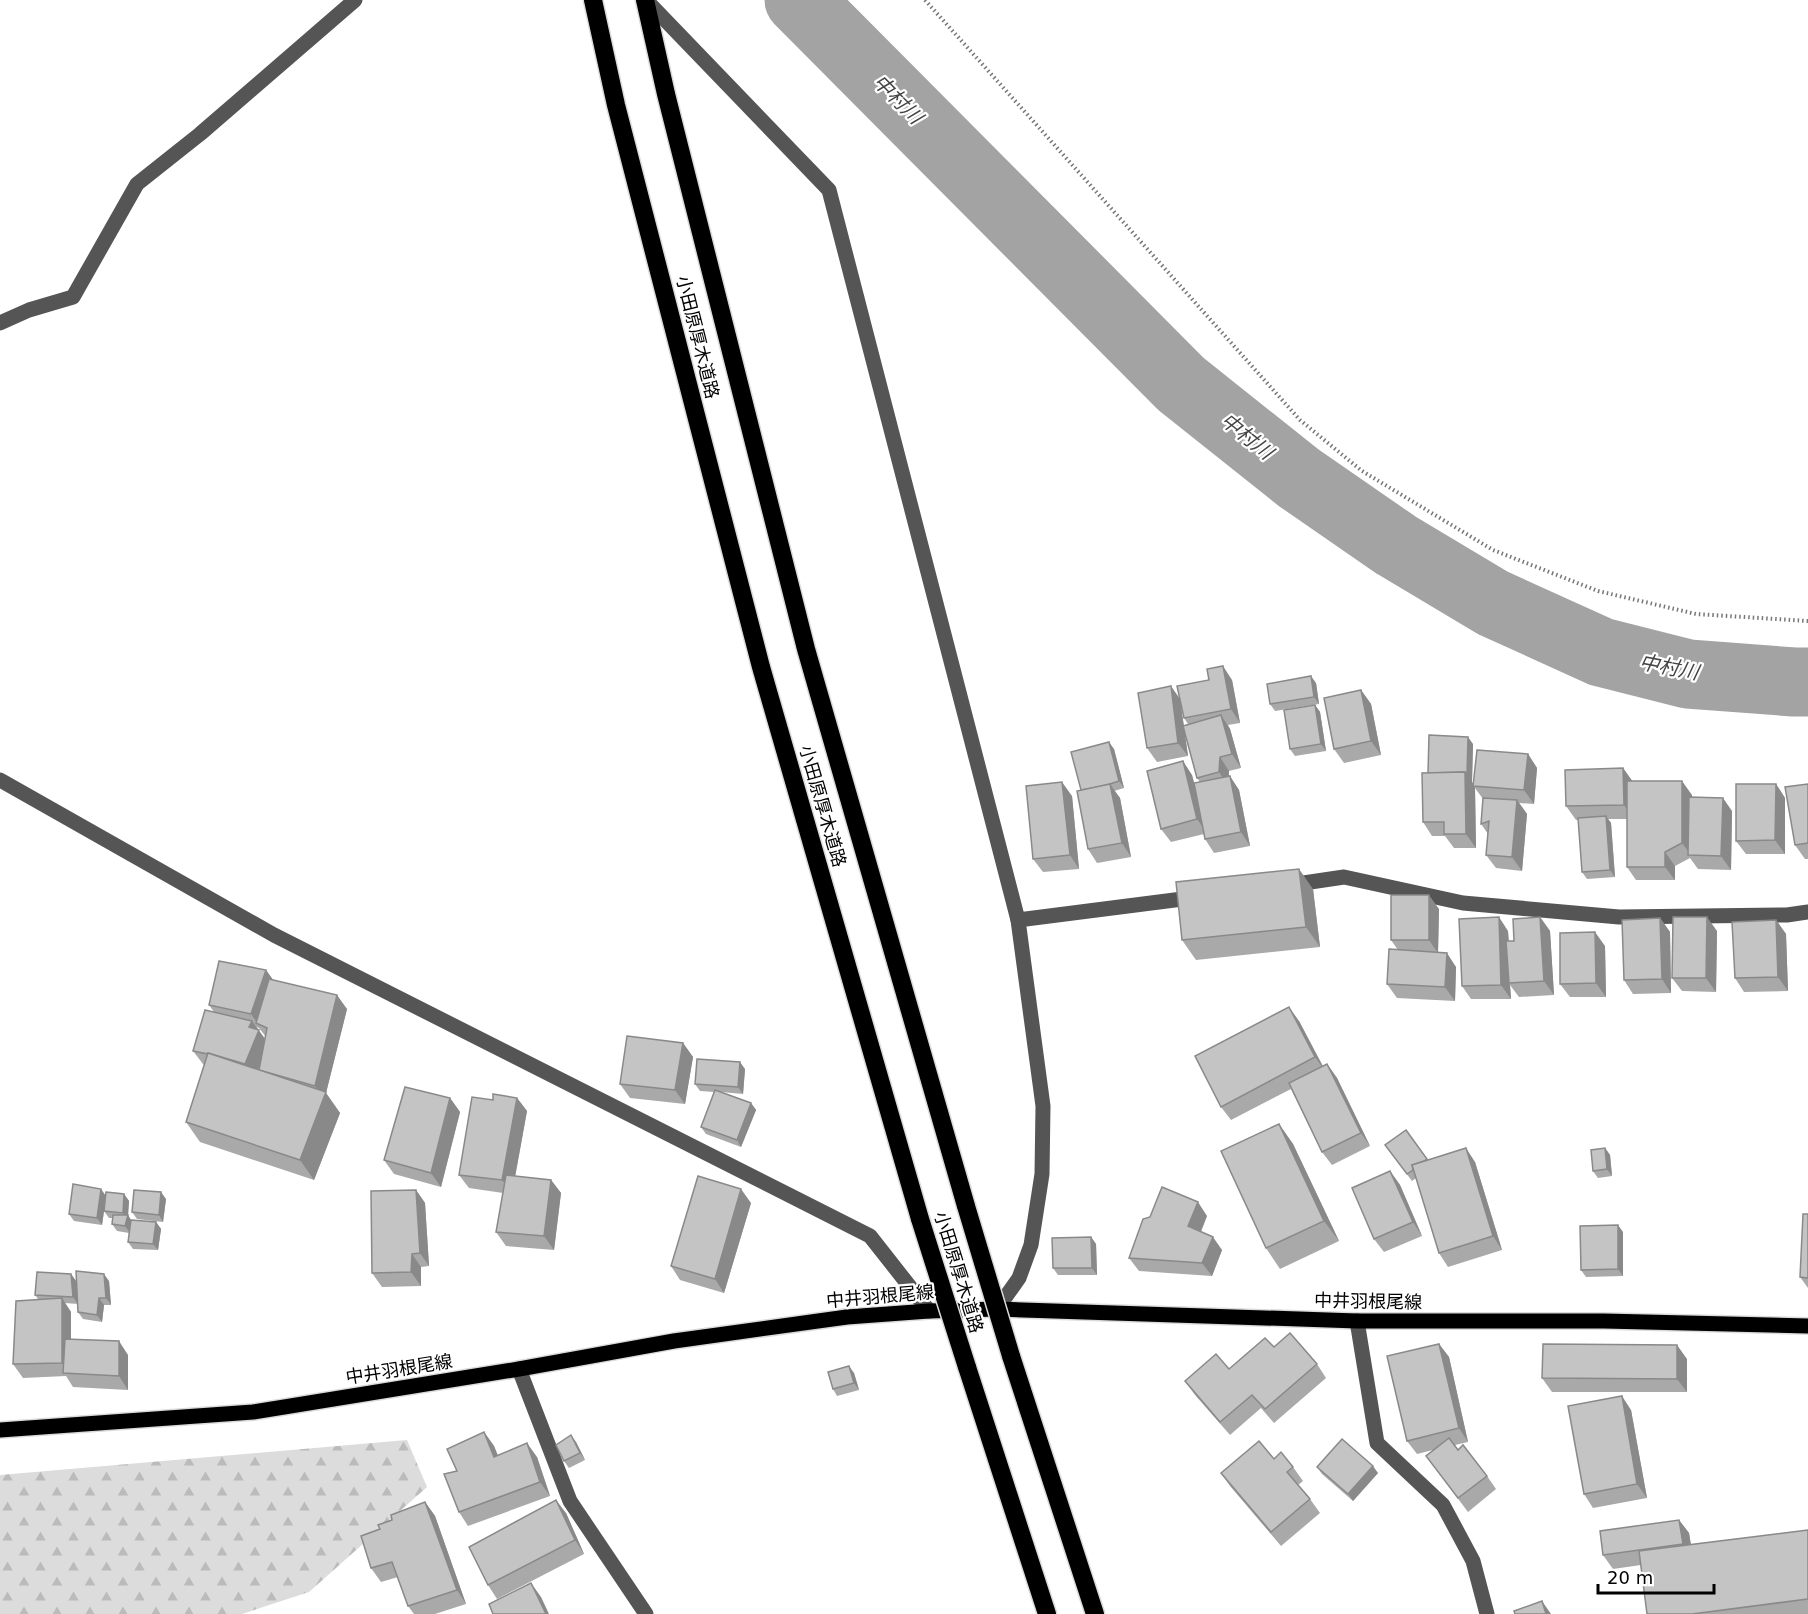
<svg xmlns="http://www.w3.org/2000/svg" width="1808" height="1614" font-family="'DejaVu Sans','Noto Sans JP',sans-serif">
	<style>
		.forest { fill: url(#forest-firs) }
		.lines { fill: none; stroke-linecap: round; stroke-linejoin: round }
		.river { stroke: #a3a3a3; stroke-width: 69 }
		.major-casing { stroke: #dbdbdb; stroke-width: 18 }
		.highway-casing { stroke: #dbdbdb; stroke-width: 21 }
		.path { stroke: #777; stroke-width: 4; stroke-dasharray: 1.5 3; stroke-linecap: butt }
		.minor { stroke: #555; stroke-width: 15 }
		.major { stroke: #000; stroke-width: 15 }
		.highway { stroke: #000; stroke-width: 18 }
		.highway-bridge-casing { stroke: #dbdbdb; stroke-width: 21; stroke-linecap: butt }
		.highway-bridge { stroke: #000; stroke-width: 18 }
		.wall { fill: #a9a9a9; fill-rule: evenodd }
		.shaded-wall { fill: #898989 }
		.building { fill: #c4c4c4; stroke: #898989; stroke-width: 1.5 }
		.labels { text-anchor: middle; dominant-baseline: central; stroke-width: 4.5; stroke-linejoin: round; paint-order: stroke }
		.street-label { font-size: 18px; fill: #000; stroke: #fff }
		.water-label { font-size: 20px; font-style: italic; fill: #444; stroke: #fff }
	</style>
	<defs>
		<pattern id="forest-firs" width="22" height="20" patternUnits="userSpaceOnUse" patternTransform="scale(1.5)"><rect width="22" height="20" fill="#dcdcdc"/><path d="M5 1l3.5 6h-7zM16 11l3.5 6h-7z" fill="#bbb"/></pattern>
	</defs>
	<rect width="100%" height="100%" fill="#fff"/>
	<!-- forest -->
	<polygon class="forest" points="407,1440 427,1487 309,1592 242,1614 0,1614 0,1475"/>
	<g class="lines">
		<!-- river -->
		<polyline class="river" points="799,0 1181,384 1299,478 1396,545 1493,603 1601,652 1688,674 1794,682 1808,682"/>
		<!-- major casing -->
		<g class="major-casing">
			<polyline id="major" points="0,1430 253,1412 519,1369 674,1341 847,1317 929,1311 997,1309 1357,1321 1604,1321 1808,1326"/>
		</g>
		<!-- highway casing -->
		<g class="highway-casing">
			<g id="highway">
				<polyline points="593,0 616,105 761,667 920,1219"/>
				<polyline points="645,0 666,94 806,649 966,1206"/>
				<polyline points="1011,1356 1095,1614"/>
				<polyline points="967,1367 1047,1614"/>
			</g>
		</g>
		<!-- path -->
		<polyline class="path" points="925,0 1300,420 1362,471 1493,550 1598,591 1696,614 1808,621"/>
		<!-- minor -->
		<g class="minor">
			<polyline points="646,0 829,190 1018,920 1043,1106 1042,1174 1031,1245 1019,1278 997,1309"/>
			<polyline points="0,323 29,310 73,297 137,184 200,134 355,0"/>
			<polyline points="0,780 274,935 870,1236 929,1311"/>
			<polyline points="1290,885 1344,877 1463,903 1619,917 1787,915 1808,912"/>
			<polyline points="1018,920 1198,897"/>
			<polyline points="1357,1321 1377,1443 1443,1505 1473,1561 1487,1614"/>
			<polyline points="519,1369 570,1501 646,1614"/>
		</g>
		<!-- major -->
		<use href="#major" class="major"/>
		<!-- highway -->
		<use href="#highway" class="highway"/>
		<!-- highway-bridge casing -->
		<g class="highway-bridge-casing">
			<g id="highway-bridge">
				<polyline points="966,1206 1011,1356"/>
				<polyline points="920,1219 967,1367"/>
			</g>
		</g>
		<!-- highway-bridge -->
		<use href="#highway-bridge" class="highway-bridge"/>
	</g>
	<!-- wall -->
	<g class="wall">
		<path d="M 1232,680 L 1240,723 L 1228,725 L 1230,729 L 1241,768 L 1229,771 L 1229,776 L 1239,790 L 1250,846 L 1214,853 L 1205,839 L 1204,834 L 1171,842 L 1161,829 L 1192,775 L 1194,783 L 1200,782 L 1197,778 L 1185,735 L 1188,756 L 1157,762 L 1147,748 L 1180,698 ZM 1181,707 L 1184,718 L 1188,724 L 1184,726 Z"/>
		<polygon points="1316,683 1319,704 1275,711 1270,704"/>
		<polygon points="1361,690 1371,704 1381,755 1344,763 1334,749"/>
		<polygon points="1315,705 1320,712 1326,751 1295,756 1290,749"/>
		<polygon points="1473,744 1472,782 1474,785 1528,754 1537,768 1534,804 1519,803 1527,814 1522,871 1496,868 1486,855 1488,834 1481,824 1483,799 1475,788 1476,848 1454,848 1445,836 1432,836 1423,822 1428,773"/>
		<polygon points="1114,749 1124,788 1114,791 1120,798 1131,857 1097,863 1088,849 1081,790"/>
		<polygon points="1623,768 1632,781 1692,795 1692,797 1732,811 1731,870 1698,869 1690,858 1675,866 1675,880 1636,880 1627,867 1627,819 1608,819 1611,823 1615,877 1587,879 1582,872 1578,820 1576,820 1566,806"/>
		<polygon points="1776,784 1785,798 1785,854 1746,854 1736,841"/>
		<polygon points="1808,784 1808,859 1805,859 1795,845"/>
		<polygon points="1072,796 1079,869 1043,872 1033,859"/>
		<polygon points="1313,889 1320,947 1196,960 1182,940"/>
		<polygon points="1439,909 1438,952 1456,967 1455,1001 1397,998 1387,984 1398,950 1391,940"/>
		<polygon points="1540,917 1550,931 1554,995 1519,997 1510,985 1511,999 1471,999 1462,986 1508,931 1509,941 1514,941"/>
		<polygon points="1660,918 1670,932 1671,993 1633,994 1624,980"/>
		<polygon points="1776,920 1786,934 1788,991 1744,992 1735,978"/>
		<polygon points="1717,931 1716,992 1682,991 1672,978"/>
		<polygon points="1605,946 1606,997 1570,997 1560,984"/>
		<path d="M 266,970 L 273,980 L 347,1009 L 326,1093 L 340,1113 L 314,1180 L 200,1142 L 186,1122 L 204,1065 L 203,1064 L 193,1051 L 214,1012 L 209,1005 ZM 256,1027 L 259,1028 L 266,1037 L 265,1039 Z"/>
		<polygon points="1299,1021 1323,1066 1327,1064 1337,1078 1370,1146 1332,1165 1322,1152 1291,1089 1231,1120 1221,1107"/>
		<polygon points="683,1043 693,1057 685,1104 630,1098 620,1084"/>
		<polygon points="745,1069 743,1094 721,1092 751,1103 756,1110 741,1147 706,1134 701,1127 714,1092 700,1091 695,1084"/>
		<polygon points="450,1098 460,1112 441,1187 394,1174 384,1160"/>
		<polygon points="517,1098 527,1111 515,1176 551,1180 561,1193 554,1250 506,1246 496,1232 503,1193 469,1188 459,1175 493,1100"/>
		<polygon points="1279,1124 1293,1144 1339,1241 1280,1269 1266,1248"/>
		<polygon points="1406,1130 1428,1160 1475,1162 1502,1250 1448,1267 1439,1253 1416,1178 1412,1181 1385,1145"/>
		<polygon points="1605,1148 1610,1155 1612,1176 1598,1178 1593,1171"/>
		<polygon points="1390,1171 1400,1185 1422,1236 1384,1252 1374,1239"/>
		<polygon points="416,1190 425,1203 429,1266 421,1267 421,1286 382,1287 372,1273"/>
		<polygon points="124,1194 129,1201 128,1215 131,1220 156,1222 161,1229 158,1250 133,1249 128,1242 129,1233 117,1231 112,1224 113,1218 109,1218 104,1211 105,1205 102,1225 74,1221 69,1214 105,1196"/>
		<polygon points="166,1199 163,1222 137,1219 132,1212"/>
		<polygon points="751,1203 724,1293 680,1280 671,1266"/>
		<polygon points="1808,1214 1808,1288 1800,1277"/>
		<polygon points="1207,1216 1201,1232 1222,1250 1212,1276 1139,1271 1129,1258"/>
		<polygon points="1623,1232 1623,1276 1586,1277 1581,1270"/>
		<polygon points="1091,1237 1096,1244 1097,1275 1058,1275 1053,1268"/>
		<polygon points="71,1274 76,1281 78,1304 65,1303 71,1312 71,1339 128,1355 128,1390 73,1387 66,1376 23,1378 13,1364 39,1300 35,1295"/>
		<polygon points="109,1281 111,1305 104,1305 102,1322 83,1319 78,1312"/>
		<polygon points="1439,1344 1449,1357 1468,1442 1455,1445 1458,1450 1487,1476 1496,1489 1468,1512 1426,1456 1433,1450 1417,1454 1407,1441"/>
		<polygon points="1274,1347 1317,1364 1326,1378 1274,1423 1261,1408 1230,1435 1195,1395 1185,1381 1229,1369"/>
		<polygon points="1687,1359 1687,1392 1552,1392 1542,1378"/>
		<polygon points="854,1373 859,1390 837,1396 833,1389"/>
		<polygon points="1631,1410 1647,1498 1593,1508 1584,1494"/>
		<polygon points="484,1432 494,1446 498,1456 537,1457 550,1496 468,1526 459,1512 457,1471"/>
		<polygon points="576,1442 585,1460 569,1468 564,1461"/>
		<polygon points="1293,1467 1303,1481 1298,1485 1310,1499 1320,1513 1281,1546 1230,1486 1221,1473"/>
		<polygon points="1317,1467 1378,1473 1353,1501 1322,1474"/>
		<polygon points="425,1502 435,1516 466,1604 435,1614 414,1614 408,1606 398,1577 381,1582 371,1568 380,1529 392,1520"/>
		<polygon points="566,1513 584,1554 497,1599 488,1585"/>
		<polygon points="1679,1520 1689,1533 1691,1545 1808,1530 1808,1614 1647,1614 1641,1565 1613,1569 1603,1555"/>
	</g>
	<!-- shaded-wall -->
	<g class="shaded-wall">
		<polygon points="1223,666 1232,680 1240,723 1231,709"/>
		<polygon points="1311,676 1316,683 1319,704 1314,697"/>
		<polygon points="1171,686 1180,699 1188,756 1178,743"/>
		<polygon points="1361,690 1371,704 1381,755 1371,741"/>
		<polygon points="1315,705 1320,712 1326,751 1321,744"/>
		<polygon points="1221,715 1230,729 1241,768 1232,754"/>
		<polygon points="1468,737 1473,744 1472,782 1475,788 1476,848 1466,834 1465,772"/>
		<polygon points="1109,742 1114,749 1124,788 1119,781"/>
		<polygon points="1528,754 1537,768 1534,804 1524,790"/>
		<polygon points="1220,757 1229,771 1228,786 1219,772"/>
		<polygon points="1183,761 1192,775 1207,833 1197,819"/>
		<polygon points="1623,768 1633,782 1633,819 1624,805"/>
		<polygon points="1230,776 1239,790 1250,846 1241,832"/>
		<polygon points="1682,781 1692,795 1692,855 1691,855 1682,843"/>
		<polygon points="1062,782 1072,796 1079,869 1070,855"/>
		<polygon points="1110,784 1120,798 1131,857 1122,843"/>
		<polygon points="1776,784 1785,798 1785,854 1775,840"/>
		<polygon points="1723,798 1732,811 1731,870 1721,856"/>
		<polygon points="1517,800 1527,814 1522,871 1512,857"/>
		<polygon points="1606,816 1611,823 1615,877 1610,870"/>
		<polygon points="1665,852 1675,866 1675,880 1665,867"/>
		<polygon points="1299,869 1313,889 1320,947 1306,927"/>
		<polygon points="1429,895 1439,909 1438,953 1429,940"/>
		<polygon points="1499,917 1508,931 1510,983 1509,983 1510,985 1511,999 1501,985"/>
		<polygon points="1540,917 1550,931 1554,995 1544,981"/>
		<polygon points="1707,917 1717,931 1716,992 1706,978"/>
		<polygon points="1660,918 1670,932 1671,993 1662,979"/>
		<polygon points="1776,920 1786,934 1788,991 1778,977"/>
		<polygon points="1595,932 1605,946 1606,997 1596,983"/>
		<polygon points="1447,953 1456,967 1455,1001 1445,987"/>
		<polygon points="266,970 276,984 258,1024 251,1014"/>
		<polygon points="337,995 347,1009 326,1093 340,1113 314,1180 300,1160 323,1099 315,1086"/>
		<polygon points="1289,1007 1299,1021 1325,1071 1315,1057"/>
		<polygon points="252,1021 268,1043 255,1078 245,1064 249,1027"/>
		<polygon points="683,1043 693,1057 685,1104 675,1090"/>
		<polygon points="740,1062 745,1069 743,1094 738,1087"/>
		<polygon points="1327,1064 1337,1078 1370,1146 1361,1133"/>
		<polygon points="450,1098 460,1112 441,1187 431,1173"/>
		<polygon points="517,1098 527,1111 512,1194 502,1180"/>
		<polygon points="751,1103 756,1110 741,1147 737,1140"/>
		<polygon points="1279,1124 1293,1144 1339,1241 1324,1221"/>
		<polygon points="1466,1148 1475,1162 1502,1250 1493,1236"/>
		<polygon points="1605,1148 1610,1155 1612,1176 1607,1169"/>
		<polygon points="1390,1171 1400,1185 1422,1236 1413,1222"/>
		<polygon points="551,1180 561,1193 554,1250 544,1236"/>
		<polygon points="101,1189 106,1196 102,1225 97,1218"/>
		<polygon points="741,1189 751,1203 724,1293 715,1279"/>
		<polygon points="416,1190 425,1203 429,1266 420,1253"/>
		<polygon points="161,1192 166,1199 163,1222 159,1215"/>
		<polygon points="124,1194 129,1201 128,1215 132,1222 130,1233 125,1226 127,1219 123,1213"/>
		<polygon points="1198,1202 1207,1216 1197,1240 1188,1226"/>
		<polygon points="156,1222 161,1229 158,1250 153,1244"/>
		<polygon points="1618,1225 1623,1232 1623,1276 1618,1269"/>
		<polygon points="1091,1237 1096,1244 1097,1275 1092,1268"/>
		<polygon points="1213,1237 1222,1250 1212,1276 1202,1263"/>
		<polygon points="412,1254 421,1267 421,1286 411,1272"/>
		<polygon points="71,1274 76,1281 78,1304 73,1297"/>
		<polygon points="104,1274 109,1281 111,1305 106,1298"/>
		<polygon points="62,1298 71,1312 71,1373 69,1373 62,1363"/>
		<polygon points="99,1298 104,1305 102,1322 97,1315"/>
		<polygon points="119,1341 128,1355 128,1390 119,1376"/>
		<polygon points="1439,1344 1449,1357 1468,1442 1459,1428"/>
		<polygon points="1677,1345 1687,1359 1687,1392 1677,1379"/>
		<polygon points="849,1366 854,1373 859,1390 854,1383"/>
		<polygon points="1622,1396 1631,1410 1647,1498 1637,1484"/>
		<polygon points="484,1432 494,1446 504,1471 494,1457"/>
		<polygon points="571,1435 576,1442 585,1460 580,1453"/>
		<polygon points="527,1443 537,1457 550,1496 540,1482"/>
		<polygon points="1373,1466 1378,1473 1353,1501 1348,1494"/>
		<polygon points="556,1500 566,1513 584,1554 575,1540"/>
		<polygon points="425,1502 435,1516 466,1604 457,1590"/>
		<polygon points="1679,1520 1689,1533 1693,1558 1683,1544"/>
		<polygon points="531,1583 541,1597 549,1614 546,1614"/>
		<polygon points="1542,1601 1551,1614 1546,1614"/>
	</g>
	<!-- building -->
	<g class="building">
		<polygon points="1223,666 1231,709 1184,718 1177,686 1209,680 1207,669"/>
		<polygon points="1311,676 1314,697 1270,704 1267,684"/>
		<polygon points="1171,686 1178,743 1147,748 1138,693"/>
		<polygon points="1361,690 1371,741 1334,749 1324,698"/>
		<polygon points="1315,705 1321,744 1290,749 1284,710"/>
		<polygon points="1221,715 1232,754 1220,757 1219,772 1197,778 1183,726"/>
		<polygon points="1429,735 1468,737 1467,775 1465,772 1428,773"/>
		<polygon points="1109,742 1119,781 1104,786 1081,790 1071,752"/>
		<polygon points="1477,750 1528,754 1524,790 1473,786"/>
		<polygon points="1183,761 1197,819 1161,829 1147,771"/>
		<polygon points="1623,768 1624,805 1566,806 1565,770"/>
		<polygon points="1465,772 1466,834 1444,834 1444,822 1423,822 1422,773"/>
		<polygon points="1230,776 1241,832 1205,839 1194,783"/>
		<polygon points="1627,781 1682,781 1682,843 1665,852 1665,867 1627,867"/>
		<polygon points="1062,782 1070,855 1033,859 1026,786"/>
		<polygon points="1110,784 1122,843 1088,849 1077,791"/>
		<polygon points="1736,784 1776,784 1775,840 1736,841"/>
		<polygon points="1808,784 1808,843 1795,845 1785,787"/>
		<polygon points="1689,797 1723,798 1721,856 1688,855"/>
		<polygon points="1483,798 1517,800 1512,857 1486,855 1489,821 1481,824"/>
		<polygon points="1606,816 1610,870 1582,872 1578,818"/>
		<polygon points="1299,869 1306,927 1182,940 1176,882"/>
		<rect x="1391" y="895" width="38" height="45"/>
		<polygon points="1499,917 1501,985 1462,986 1459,919"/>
		<polygon points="1540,917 1544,981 1509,983 1506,941 1514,941 1513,919"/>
		<polygon points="1673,917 1707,917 1706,978 1672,978"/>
		<polygon points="1660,918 1662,979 1624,980 1622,920"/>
		<polygon points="1776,920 1778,977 1735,978 1732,922"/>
		<polygon points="1595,932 1596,983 1560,984 1560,933"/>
		<polygon points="1389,949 1447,953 1445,987 1387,984"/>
		<polygon points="219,961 266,970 251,1014 209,1005"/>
		<polygon points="269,979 337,995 315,1086 259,1070 267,1028 256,1023"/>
		<polygon points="1289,1007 1315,1057 1221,1107 1195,1056"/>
		<polygon points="205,1010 252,1021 249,1027 259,1030 245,1064 208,1053 208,1054 193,1051"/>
		<polygon points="627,1036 683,1043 675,1090 620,1084"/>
		<polygon points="208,1053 326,1092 300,1160 186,1122"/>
		<polygon points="697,1059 740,1062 738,1087 695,1084"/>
		<polygon points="1327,1064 1361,1133 1322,1152 1289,1083"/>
		<polygon points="405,1087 450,1098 431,1173 384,1160"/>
		<polygon points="715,1090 751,1103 737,1140 701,1127"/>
		<polygon points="493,1094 517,1098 502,1180 459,1175 472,1097 493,1100"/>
		<polygon points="1279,1124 1324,1221 1266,1248 1221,1151"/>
		<polygon points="1406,1130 1427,1159 1424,1161 1412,1165 1413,1170 1407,1174 1385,1145"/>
		<polygon points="1466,1148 1493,1236 1439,1253 1412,1165"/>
		<polygon points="1605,1148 1607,1169 1593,1171 1591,1150"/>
		<polygon points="1390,1171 1413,1222 1374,1239 1352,1188"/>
		<polygon points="506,1175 551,1180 544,1236 496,1232"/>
		<polygon points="698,1176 741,1189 715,1279 671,1266"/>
		<polygon points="73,1184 101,1189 97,1218 69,1214"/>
		<polygon points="1162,1187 1198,1202 1188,1226 1213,1237 1202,1263 1129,1258 1143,1219 1150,1217"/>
		<polygon points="134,1190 161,1192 159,1215 132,1212"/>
		<polygon points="416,1190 420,1253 412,1254 411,1272 372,1273 371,1191"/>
		<polygon points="106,1192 124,1194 123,1213 104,1211"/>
		<polygon points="1803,1214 1808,1214 1808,1278 1800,1277"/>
		<polygon points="113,1215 128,1215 125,1226 112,1224"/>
		<polygon points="131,1220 156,1222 153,1244 128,1242"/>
		<polygon points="1618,1225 1618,1269 1581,1270 1580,1226"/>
		<polygon points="1091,1237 1092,1268 1053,1268 1052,1238"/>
		<polygon points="76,1271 104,1274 106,1298 99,1298 97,1315 78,1312"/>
		<polygon points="37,1272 71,1274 73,1297 35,1295"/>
		<polygon points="62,1298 62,1363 13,1364 16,1301"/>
		<polygon points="1290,1333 1317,1364 1265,1409 1252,1395 1220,1422 1185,1381 1216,1354 1229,1369 1265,1338 1274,1347"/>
		<polygon points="65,1339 119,1341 119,1376 63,1373"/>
		<polygon points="1439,1344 1459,1428 1407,1441 1387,1356"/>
		<polygon points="1543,1344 1677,1345 1677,1379 1542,1378"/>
		<polygon points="849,1366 854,1383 833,1389 828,1372"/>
		<polygon points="1622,1396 1637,1484 1584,1494 1568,1406"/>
		<polygon points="484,1432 494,1457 527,1443 540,1482 459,1512 444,1474 457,1471 447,1449"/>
		<polygon points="571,1435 580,1453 564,1461 556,1445"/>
		<polygon points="1449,1438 1458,1450 1463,1445 1487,1476 1458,1498 1426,1456"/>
		<polygon points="1342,1439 1373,1466 1348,1494 1317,1467"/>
		<polygon points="1259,1441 1274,1459 1281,1452 1293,1467 1287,1472 1310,1499 1271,1532 1221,1473"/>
		<polygon points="556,1500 575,1540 488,1585 469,1547"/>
		<polygon points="425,1502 457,1590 408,1606 392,1562 371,1568 361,1536 380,1529 378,1525 392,1520 391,1515"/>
		<polygon points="1679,1520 1683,1544 1603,1555 1600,1531"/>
		<polygon points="1808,1530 1808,1599 1692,1614 1647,1614 1639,1551"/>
		<polygon points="531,1583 546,1614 493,1614 489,1604"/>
		<polygon points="1542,1601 1546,1614 1515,1614 1514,1611"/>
	</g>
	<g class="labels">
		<!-- street labels -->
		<g class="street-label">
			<text transform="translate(698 337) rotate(76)">小田原厚木道路</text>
			<text transform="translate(823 806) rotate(74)">小田原厚木道路</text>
			<text transform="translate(959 1272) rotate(73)">小田原厚木道路</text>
			<text transform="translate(880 1296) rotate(-5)">中井羽根尾線</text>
			<text transform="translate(1368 1301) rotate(1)">中井羽根尾線</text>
			<text transform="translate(399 1369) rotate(-9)">中井羽根尾線</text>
		</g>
		<!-- water labels -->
		<g class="water-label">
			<text transform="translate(898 99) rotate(45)">中村川</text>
			<text transform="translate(1247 436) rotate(39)">中村川</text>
			<text transform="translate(1669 667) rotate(11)">中村川</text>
		</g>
	</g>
	<!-- scale -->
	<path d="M1598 1584v9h116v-9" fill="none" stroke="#000000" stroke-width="3"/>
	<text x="1607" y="1584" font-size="18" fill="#000000" stroke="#ffffff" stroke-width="4.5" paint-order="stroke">20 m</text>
</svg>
